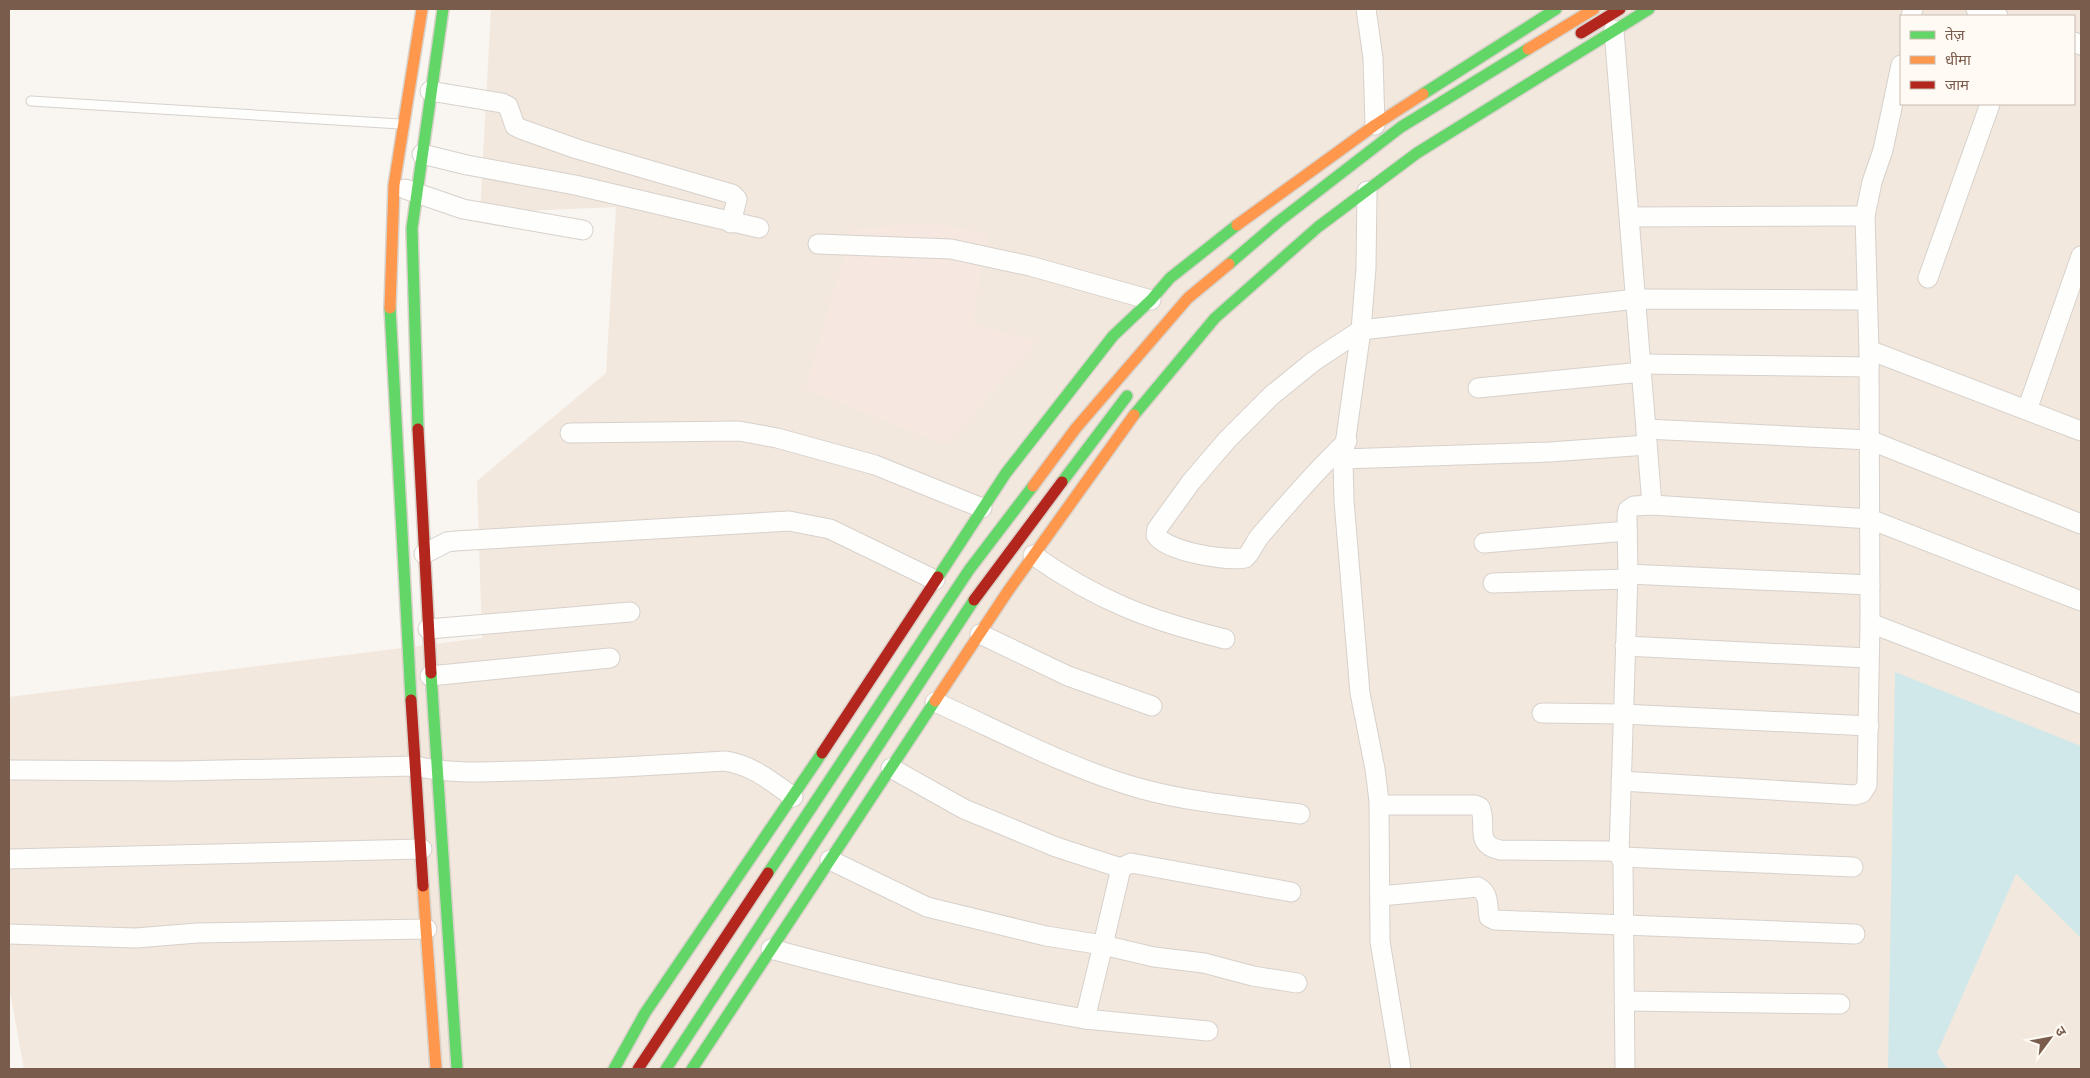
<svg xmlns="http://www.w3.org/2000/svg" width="2090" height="1078" font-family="'Golos Text','Noto Sans Devanagari',sans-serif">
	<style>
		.residential { fill: #f2e8de; fill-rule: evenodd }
		.commercial { fill: #f6e8e1 }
		.water { fill: #d0e8ea }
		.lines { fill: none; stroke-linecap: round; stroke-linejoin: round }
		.lane-casing { stroke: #d7d1cb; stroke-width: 11 }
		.street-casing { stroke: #d7d1cb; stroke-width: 21 }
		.fast-casing { stroke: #d9d2cb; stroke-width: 14 }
		.slow-casing { stroke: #d9d2cb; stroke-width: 14 }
		.jam-casing { stroke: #d9d2cb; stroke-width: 14 }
		.lane { stroke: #fefefd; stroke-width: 9 }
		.street { stroke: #fefefd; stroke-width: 19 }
		.fast { stroke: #63d668; stroke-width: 11 }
		.slow { stroke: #ff974d; stroke-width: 11 }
		.jam { stroke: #b3261e; stroke-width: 11 }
	</style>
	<rect width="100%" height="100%" fill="#f9f5f0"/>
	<!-- residential -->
	<path class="residential" d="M 491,9 L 2081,9 L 2081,1069 L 24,1069 L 9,986 L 9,697 L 482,638 L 477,481 L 606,373 L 616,207 L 480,213 ZM 1901,16 L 2074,16 L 2074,104 L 1901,104 Z"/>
	<!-- commercial -->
	<polygon class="commercial" points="930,223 988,234 972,324 1038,341 946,445 805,389 852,229"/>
	<!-- water -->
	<polygon class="water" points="1895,672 2081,746 2081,938 2016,874 1937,1053 1947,1069 1888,1069"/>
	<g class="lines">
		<!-- lane casing -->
		<g class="lane-casing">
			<polyline id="lane" points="31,101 400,124"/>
		</g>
		<!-- street casing -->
		<g class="street-casing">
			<g id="street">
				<polyline points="1366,9 1373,58 1375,125"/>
				<polyline points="1976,9 1998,16"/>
				<polyline points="1911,16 1913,9"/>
				<polyline points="1614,30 1652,505"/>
				<polyline points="2074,42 2081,45"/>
				<polyline points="430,91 502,103 508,106 515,126 521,129 577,149 732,194 737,199 731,223"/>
				<polyline points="422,154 467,165 575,185 759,228"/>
				<polyline points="405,189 463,209 583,230"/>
				<polyline points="1367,191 1366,268 1361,330 1343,459 1344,501 1360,693 1375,769 1379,801 1380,941 1401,1069"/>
				<polyline points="1630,217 1865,216"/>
				<polyline points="818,244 951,249 1030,266 1151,300"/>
				<polyline points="1928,278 1990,104"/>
				<polyline points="1869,350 2081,431"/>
				<polyline points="1641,364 1869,367"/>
				<polyline points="1478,388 1642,372"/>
				<polyline points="2027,410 2081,256"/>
				<polyline points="1646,429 1869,440 2081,524"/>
				<polyline points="570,433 739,431 777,438 875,465 982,508"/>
				<path d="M 1347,441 C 1316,471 1288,503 1260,536 C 1254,543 1252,552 1245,558 C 1226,561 1167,552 1156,535 L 1157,529 L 1191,482 L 1227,440 L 1272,395 L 1314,361 L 1361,330 L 1636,299 L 1867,300"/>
				<polyline points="1343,459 1550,452 1647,445"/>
				<polyline points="1484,543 1627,531"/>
				<polyline points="424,554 447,542 455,541 789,521 830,529 935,580"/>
				<path d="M 1033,555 C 1098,601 1149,620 1225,639"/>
				<polyline points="1628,574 1870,585"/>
				<polyline points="1493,583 1627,579"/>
				<polyline points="1870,623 2081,704"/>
				<polyline points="428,629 630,612"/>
				<polyline points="980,634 1068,676 1152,706"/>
				<polyline points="1625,646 1868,658"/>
				<polyline points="430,676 610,658"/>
				<path d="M 935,702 C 1002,732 1072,770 1142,789 C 1194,803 1247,807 1300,814"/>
				<polyline points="1542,713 1623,714 1869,726"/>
				<polyline points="891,768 964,809 1056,847 1121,868 1131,863 1291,892"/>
				<path d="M 9,770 L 177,771 L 415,766 C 449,774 484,772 518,771 C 587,770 656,765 725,761 C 752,765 771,781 793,797"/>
				<polyline points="1621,781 1855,795 1862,793 1867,785 1870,623 1869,350 1865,216 1872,182 1883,150 1901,65"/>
				<path d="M 1379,805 L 1475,805 L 1480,807 C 1488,826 1473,844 1500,850 L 1610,851 L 1619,853 L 1623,863 L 1625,1069"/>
				<polyline points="1619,853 1628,574 1627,516 1628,510 1634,506 1652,505 1870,519 2081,601"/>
				<polyline points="1622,857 1853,867"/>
				<polyline points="9,859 422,849"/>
				<polyline points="830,860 927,907 1046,936 1103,945 1121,868"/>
				<path d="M 1380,896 L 1478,887 C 1490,894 1487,905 1489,917 L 1495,920 L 1855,934"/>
				<polyline points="9,934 136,938 197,933 427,929"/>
				<path d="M 771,949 C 875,977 979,1001 1085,1019 L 1103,945 L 1154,957 L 1204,963 L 1253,976 L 1297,983"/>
				<polyline points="1624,1001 1840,1004"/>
				<polyline points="1085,1019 1208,1031"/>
			</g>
		</g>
		<!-- fast casing -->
		<g class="fast-casing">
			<g id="fast">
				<polyline points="1423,94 1556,9"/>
				<polyline points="1229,264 1278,222 1401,127 1528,49"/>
				<polyline points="390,308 411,700"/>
				<polyline points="1134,415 1215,318 1318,227 1417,153 1649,9"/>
				<polyline points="418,429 412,228 443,9"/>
				<polyline points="1062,482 1127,396"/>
				<polyline points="938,577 1006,473 1113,336 1151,300 1170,278 1237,225"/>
				<polyline points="431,673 457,1069"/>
				<polyline points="768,873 969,570 1033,486"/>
				<polyline points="614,1069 645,1013 822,753"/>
				<polyline points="666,1069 974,600"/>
				<polyline points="692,1069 935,701"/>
			</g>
		</g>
		<!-- slow casing -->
		<g class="slow-casing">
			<g id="slow">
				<polyline points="1528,49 1594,9"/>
				<polyline points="1237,225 1375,125 1423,94"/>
				<polyline points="390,308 394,185 422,9"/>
				<polyline points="1033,486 1076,428 1188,298 1229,264"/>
				<polyline points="935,701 1008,591 1134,415"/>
				<polyline points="423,886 436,1069"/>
			</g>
		</g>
		<!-- jam casing -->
		<g class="jam-casing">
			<g id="jam">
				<polyline points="1581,33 1620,9"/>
				<polyline points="418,429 431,673"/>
				<polyline points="974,600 1062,482"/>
				<polyline points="411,700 423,886"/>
				<polyline points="822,753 938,577"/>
				<polyline points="638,1069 768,873"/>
			</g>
		</g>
		<!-- lane -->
		<use href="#lane" class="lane"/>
		<!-- street -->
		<use href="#street" class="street"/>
		<!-- fast -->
		<use href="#fast" class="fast"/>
		<!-- slow -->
		<use href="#slow" class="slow"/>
		<!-- jam -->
		<use href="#jam" class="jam"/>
	</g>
	<!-- border -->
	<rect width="2090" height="1078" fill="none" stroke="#7a5c4d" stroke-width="20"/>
	<!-- legend -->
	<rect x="1900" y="15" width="175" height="90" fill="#fffaf3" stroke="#cabbb1"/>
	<rect x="1910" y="31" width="25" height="8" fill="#63d668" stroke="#cabbb1"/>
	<text x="1945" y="40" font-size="15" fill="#7a5c4d">तेज़</text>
	<rect x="1910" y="56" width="25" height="8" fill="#ff974d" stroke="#cabbb1"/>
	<text x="1945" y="65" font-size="15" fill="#7a5c4d">धीमा</text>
	<rect x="1910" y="81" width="25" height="8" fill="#b3261e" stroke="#cabbb1"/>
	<text x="1945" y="90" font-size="15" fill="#7a5c4d">जाम</text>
	<!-- north arrow -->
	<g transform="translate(2050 1038) rotate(58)" stroke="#fffaf3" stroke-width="4" paint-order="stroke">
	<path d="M0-4L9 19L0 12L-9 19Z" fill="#7a5c4d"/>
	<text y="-8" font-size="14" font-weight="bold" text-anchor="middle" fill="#7a5c4d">उ</text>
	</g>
</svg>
